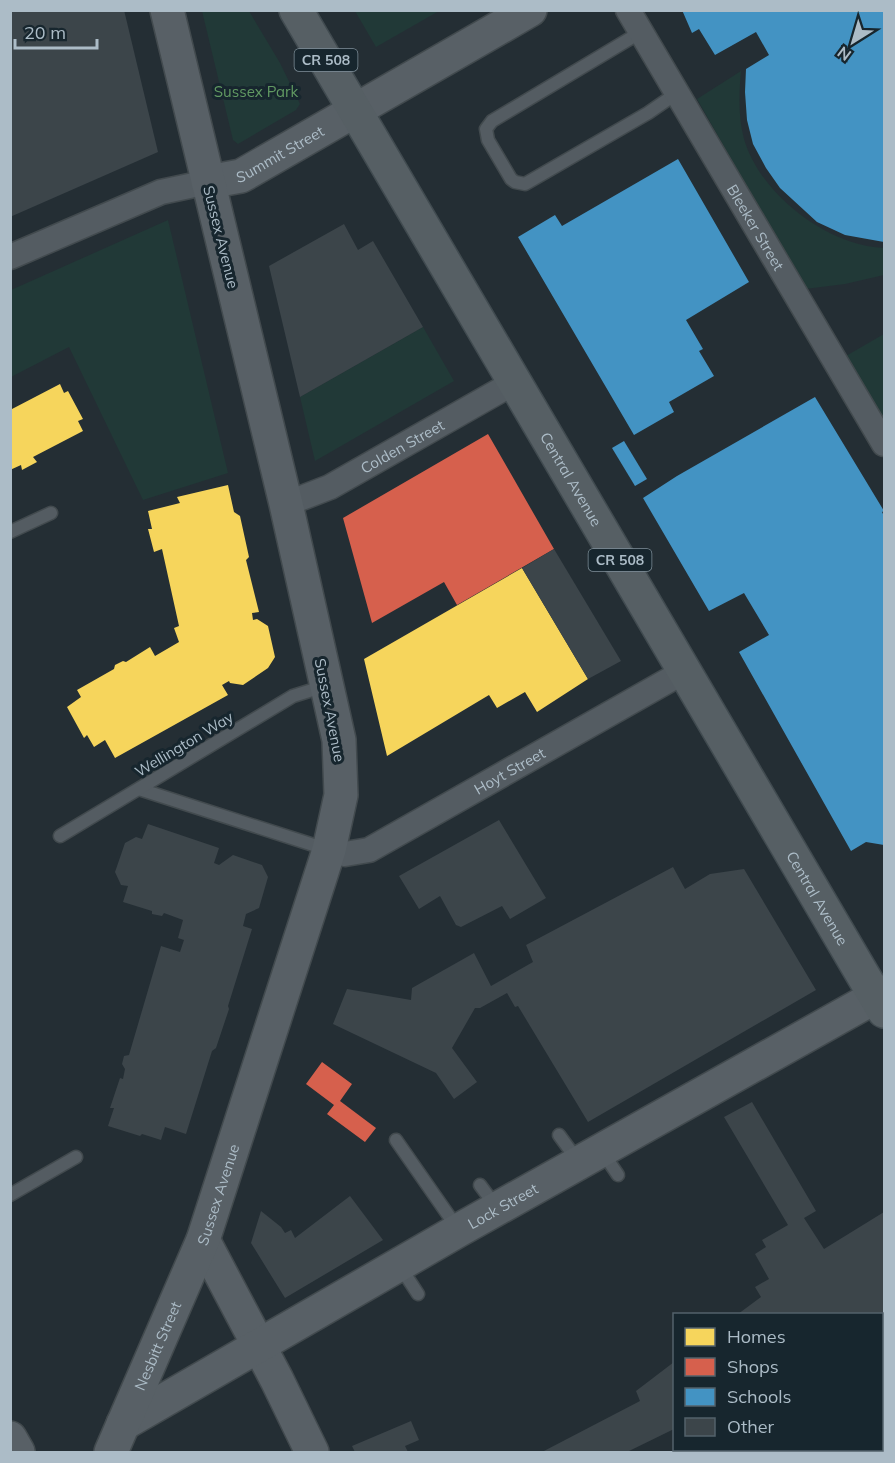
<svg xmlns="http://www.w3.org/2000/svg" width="895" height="1463" font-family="Mulish,sans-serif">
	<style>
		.green { fill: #213937 }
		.homes { fill: #f6d55c }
		.shops { fill: #d6604d }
		.schools { fill: #4393c3 }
		.building { fill: #3c454a }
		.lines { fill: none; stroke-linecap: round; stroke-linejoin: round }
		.lane-casing { stroke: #424a4e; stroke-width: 15 }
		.street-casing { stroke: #424a4e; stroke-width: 27 }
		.secondary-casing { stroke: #424a4e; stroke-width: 36 }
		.primary-casing { stroke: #414b50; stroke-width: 36 }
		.lane { stroke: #545c62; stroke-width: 12 }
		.street { stroke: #545c62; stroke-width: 24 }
		.secondary { stroke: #586066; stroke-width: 33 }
		.primary { stroke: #565f64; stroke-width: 33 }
		.labels { text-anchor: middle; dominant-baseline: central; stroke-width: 6; stroke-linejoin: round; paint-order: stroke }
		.shield { fill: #17262e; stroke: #7f8f99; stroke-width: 1.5 }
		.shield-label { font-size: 14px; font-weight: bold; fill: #acbcc7 }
		.park-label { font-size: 15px; fill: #619962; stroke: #17262e }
		.street-label { font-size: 15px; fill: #acbcc7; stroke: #17262e }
	</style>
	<rect width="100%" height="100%" fill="#242e34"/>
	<!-- green -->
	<g class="green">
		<polygon points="202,11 249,11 280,63 300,104 296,110 238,144 233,140"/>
		<polygon points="355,11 439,11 376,47"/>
		<path d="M 741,71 C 739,94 738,116 744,139 C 760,194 827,246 884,248 L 884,275 L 845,284 L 805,289 L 697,99 Z"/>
		<polygon points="168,220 228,473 143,500 69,347 11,377 11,290"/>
		<polygon points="423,327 454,381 315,461 300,397"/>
		<polygon points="884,334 884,418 883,419 846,356"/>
	</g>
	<!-- homes -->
	<g class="homes">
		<polygon points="60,384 64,393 68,391 83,419 78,421 83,431 33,457 37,462 22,470 21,465 10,470 10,405 12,409"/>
		<polygon points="228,485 234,512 240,516 249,557 246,560 259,612 252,613 253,620 257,619 268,626 275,657 268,668 243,685 230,683 229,681 222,685 228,695 115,758 105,740 94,747 87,735 84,738 67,707 81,697 77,690 114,669 115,665 123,661 126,662 150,647 155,656 179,642 174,628 179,626 162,549 154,552 148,529 152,529 148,511 180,503 177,497"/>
		<polygon points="522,568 588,679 537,712 525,692 497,708 489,695 387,756 364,659"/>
	</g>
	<!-- shops -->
	<g class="shops">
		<polygon points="488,434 554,549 457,605 444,582 372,623 343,518"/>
		<polygon points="322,1062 352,1084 340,1101 376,1128 365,1142 327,1114 334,1105 306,1084"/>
	</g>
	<!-- schools -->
	<g class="schools">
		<polygon points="682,10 884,10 884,242 845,235 817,222 780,188 766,168 753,144 747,120 745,92 746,69 769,55 756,32 715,55 699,29 692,33"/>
		<polygon points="678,159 749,282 686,320 703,349 699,351 714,376 669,402 674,412 634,435 518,237 555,215 562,226"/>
		<polygon points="815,397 884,511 882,512 884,516 884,845 866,842 851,851 739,652 769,635 744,593 709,611 643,498 677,476"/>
		<polygon points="624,441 647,479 635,486 612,448"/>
	</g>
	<!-- building -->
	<g class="building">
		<polygon points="10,10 124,10 158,152 10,217"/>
		<polygon points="344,224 358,250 373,241 423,327 300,397 269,266"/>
		<polygon points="554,549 621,661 588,679 522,568"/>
		<polygon points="499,820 546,898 510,919 502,906 461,927 456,925 440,896 419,909 399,876"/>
		<polygon points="148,824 219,848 214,863 219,865 233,855 262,865 268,877 259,908 246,914 243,926 252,929 228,1006 229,1009 216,1048 212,1051 186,1134 165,1127 161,1140 142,1134 140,1136 108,1126 114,1108 110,1108 120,1078 123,1079 125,1069 122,1064 124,1056 129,1055 161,946 180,952 184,940 178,938 183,920 164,913 162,916 152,914 152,911 123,902 128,886 121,885 115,872 125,843 136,837 142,839"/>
		<polygon points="673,867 685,889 710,874 744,869 816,990 588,1122 518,1006 515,1007 507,993 480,1008 475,1008 452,1048 477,1082 454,1099 436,1073 333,1024 347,989 411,1000 412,988 474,953 491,986 533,962 526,945"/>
		<polygon points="752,1102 816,1211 804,1218 824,1249 884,1212 884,1343 882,1345 882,1314 738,1314 761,1297 755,1287 769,1279 755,1254 766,1247 762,1240 788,1225 724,1117"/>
		<polygon points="350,1196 383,1240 285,1298 251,1243 261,1211 281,1227 285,1233 291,1230 295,1238"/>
		<polygon points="674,1362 674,1429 627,1452 542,1452 640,1401 636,1391"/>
		<polygon points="411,1421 419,1440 405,1446 408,1452 355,1452 352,1446"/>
	</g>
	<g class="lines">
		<!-- lane casing -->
		<g class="lane-casing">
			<g id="lane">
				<polyline points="641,32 492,121 486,129 488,140 511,179 515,182 525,184 648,113 677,93"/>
				<polyline points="10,532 51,513"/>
				<polyline points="139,789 326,849"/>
				<polyline points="60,836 293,696 325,686"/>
				<polyline points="559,1135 578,1161"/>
				<polyline points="396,1140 458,1229"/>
				<polyline points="601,1150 618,1175"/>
				<polyline points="480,1185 497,1208"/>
				<polyline points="10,1195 76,1157"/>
				<polyline points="399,1265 418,1294"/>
				<polyline points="882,1404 884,1402"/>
				<polyline points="867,1450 869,1452"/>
			</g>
		</g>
		<!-- street casing -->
		<g class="street-casing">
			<g id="street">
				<path id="s1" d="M 628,10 L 884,444"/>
				<polyline points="10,257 161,192 208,182"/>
				<path id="s2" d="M 286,504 L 330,487 L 515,382"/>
				<path id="s3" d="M 329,850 L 345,854 L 369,850 L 685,671"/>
			</g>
		</g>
		<!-- secondary casing -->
		<g class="secondary-casing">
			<g id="secondary">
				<path id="s4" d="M 208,182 L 241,176 L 530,10"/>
				<polyline points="203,1240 277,1380 312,1452"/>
				<path id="s5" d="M 123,1424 L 459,1230 L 884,992"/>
				<polyline points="10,1438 18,1452"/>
				<path id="s6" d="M 111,1452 L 203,1240 L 329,850 L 341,795 L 339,740 L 286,504 L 167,10"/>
			</g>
		</g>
		<!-- primary casing -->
		<g class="primary-casing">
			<g id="primary">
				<path id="s7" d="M 296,10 L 884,1011"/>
			</g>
		</g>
		<!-- lane -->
		<use href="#lane" class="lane"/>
		<!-- street -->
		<use href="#street" class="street"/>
		<!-- secondary -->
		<use href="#secondary" class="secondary"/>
		<!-- primary -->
		<use href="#primary" class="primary"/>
	</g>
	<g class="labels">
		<!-- shield labels -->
		<g class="shield">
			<rect x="294.5" y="49" width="63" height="22" rx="4.5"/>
			<rect x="588.5" y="549" width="63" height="22" rx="4.5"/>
		</g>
		<g class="shield-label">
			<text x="326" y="60">CR 508</text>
			<text x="620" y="560">CR 508</text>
		</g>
		<!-- park labels -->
		<g class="park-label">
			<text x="256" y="91">Sussex Park</text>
		</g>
		<!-- street labels -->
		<g class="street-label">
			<text stroke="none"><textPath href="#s4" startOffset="78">Summit Street</textPath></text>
			<text stroke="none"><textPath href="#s1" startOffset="252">Bleeker Street</textPath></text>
			<text transform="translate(221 237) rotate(76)">Sussex Avenue</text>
			<text stroke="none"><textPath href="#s2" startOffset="130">Colden Street</textPath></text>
			<text stroke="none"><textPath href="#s7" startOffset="544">Central Avenue</textPath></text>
			<text transform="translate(330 710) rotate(79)">Sussex Avenue</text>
			<text transform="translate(184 744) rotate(-31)">Wellington Way</text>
			<text stroke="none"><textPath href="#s3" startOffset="202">Hoyt Street</textPath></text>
			<text stroke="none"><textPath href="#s7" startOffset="1030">Central Avenue</textPath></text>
			<text stroke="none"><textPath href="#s6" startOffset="279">Sussex Avenue</textPath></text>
			<text stroke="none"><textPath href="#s5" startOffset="438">Lock Street</textPath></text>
			<text stroke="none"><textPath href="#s6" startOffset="116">Nesbitt Street</textPath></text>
		</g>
	</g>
	<!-- border -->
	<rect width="895" height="1463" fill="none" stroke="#acbcc7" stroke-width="24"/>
	<!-- legend -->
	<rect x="673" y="1313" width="210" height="138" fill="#17262e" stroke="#53626b" stroke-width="1.5"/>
	<rect x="685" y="1328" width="30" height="18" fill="#f6d55c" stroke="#53626b" stroke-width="1.5"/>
	<text x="727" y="1343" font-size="18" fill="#acbcc7">Homes</text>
	<rect x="685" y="1358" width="30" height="18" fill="#d6604d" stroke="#53626b" stroke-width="1.5"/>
	<text x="727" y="1373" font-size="18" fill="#acbcc7">Shops</text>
	<rect x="685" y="1388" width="30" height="18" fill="#4393c3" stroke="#53626b" stroke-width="1.5"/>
	<text x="727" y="1403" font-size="18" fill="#acbcc7">Schools</text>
	<rect x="685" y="1418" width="30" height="18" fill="#3c454a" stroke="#53626b" stroke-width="1.5"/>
	<text x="727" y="1433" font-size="18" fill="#acbcc7">Other</text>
	<!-- north arrow -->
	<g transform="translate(853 42) rotate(217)" stroke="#17262e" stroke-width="4.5" paint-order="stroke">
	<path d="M0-4.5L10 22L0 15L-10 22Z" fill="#acbcc7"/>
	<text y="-9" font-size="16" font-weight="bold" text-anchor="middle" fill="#acbcc7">N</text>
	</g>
	<!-- scale -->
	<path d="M15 39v9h82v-9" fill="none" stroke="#acbcc7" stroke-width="3"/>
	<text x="24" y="39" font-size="18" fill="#acbcc7" stroke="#17262e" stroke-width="4.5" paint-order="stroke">20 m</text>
</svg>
